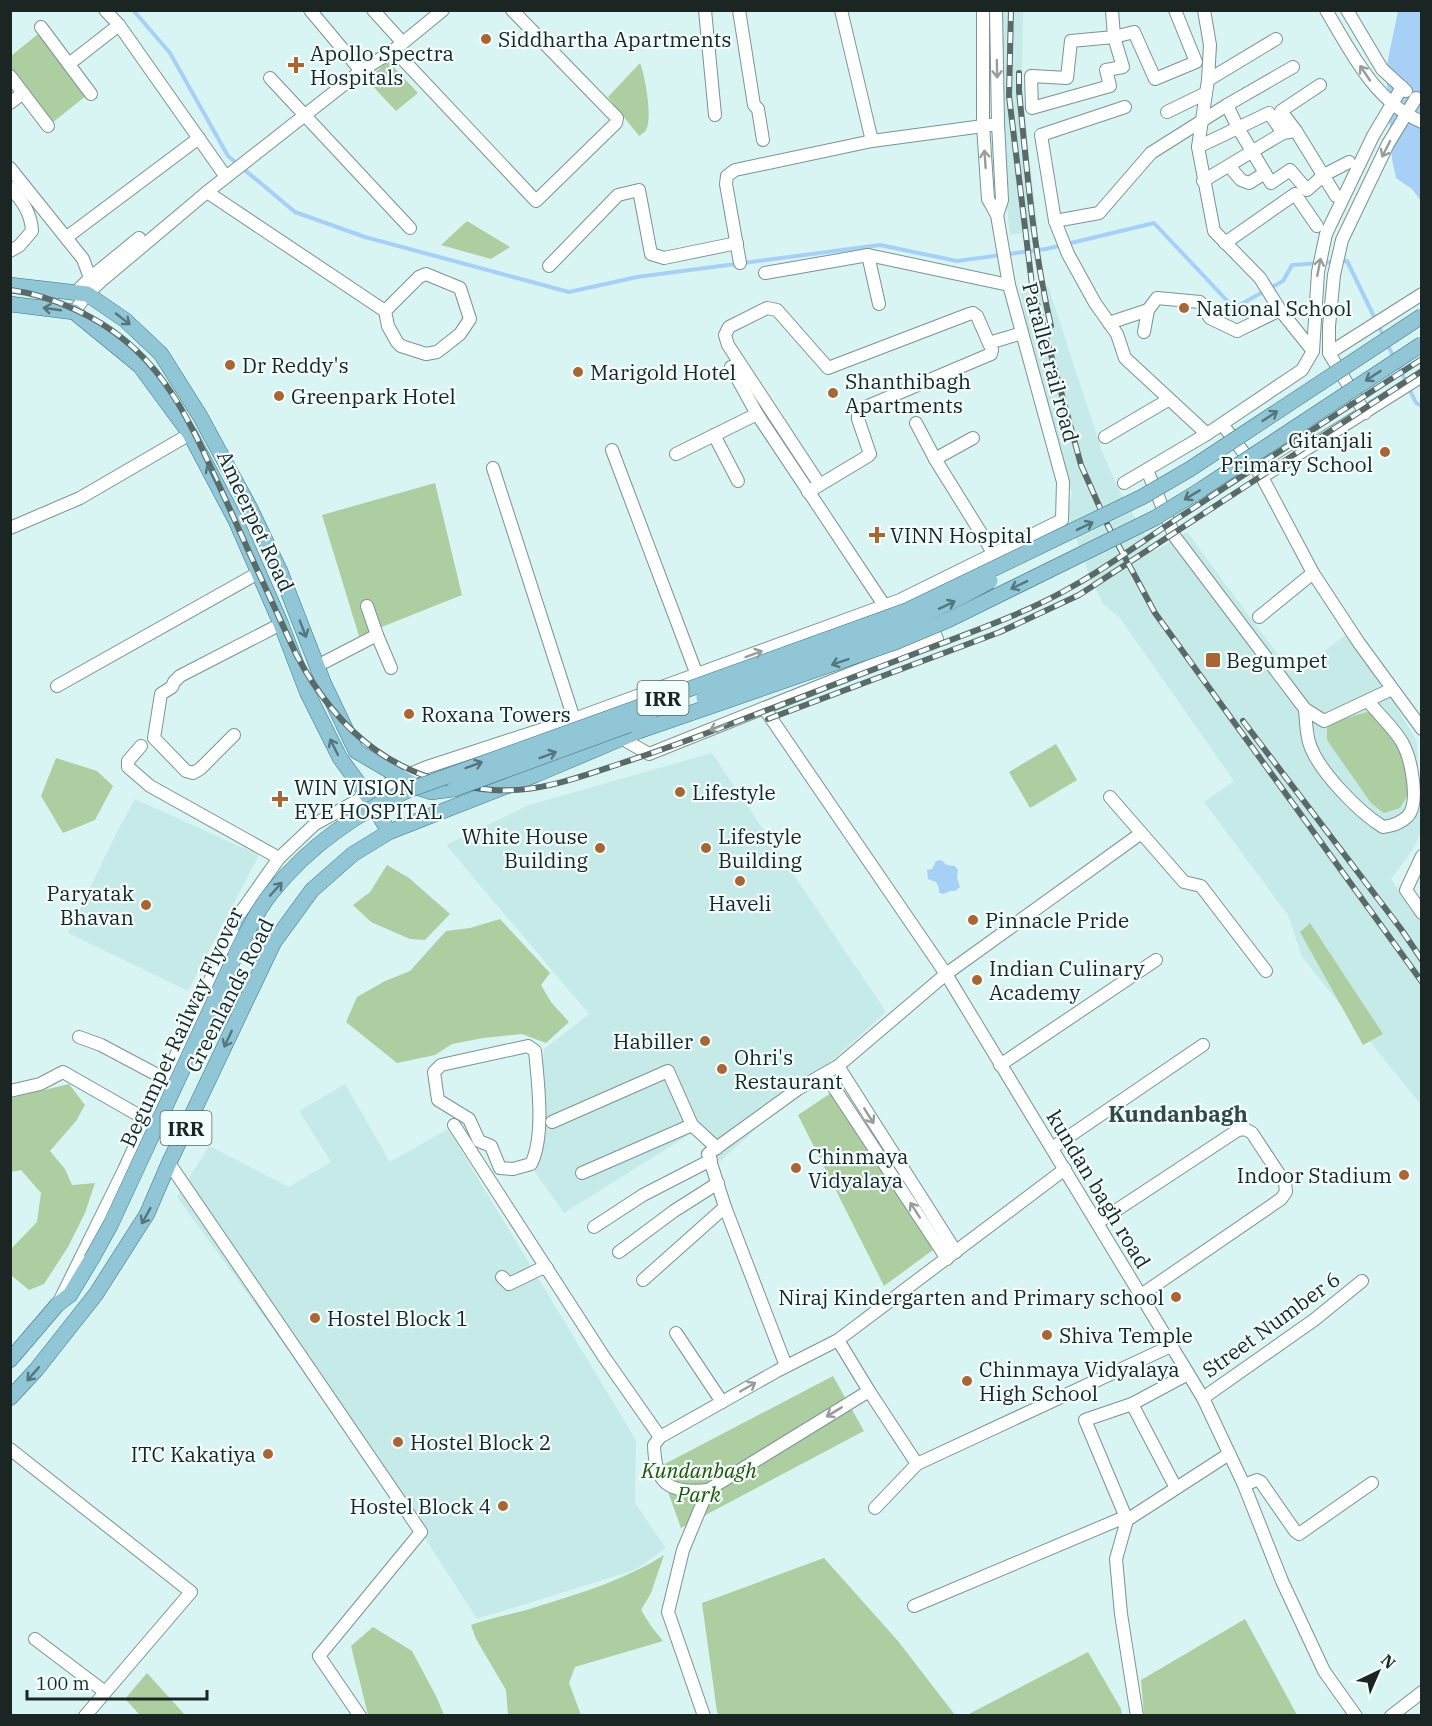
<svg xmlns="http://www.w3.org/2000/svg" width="1432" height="1726" font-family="'IBM Plex Serif',serif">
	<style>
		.built { fill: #c5eae8 }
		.green { fill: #adcea1 }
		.water { fill: #a7d0f7 }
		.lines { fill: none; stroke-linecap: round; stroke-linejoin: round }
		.stream { stroke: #a7d0f7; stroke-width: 4 }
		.minor-casing { stroke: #7a9392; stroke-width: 14 }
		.major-casing { stroke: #377586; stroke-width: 16 }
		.minor { stroke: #fff; stroke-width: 12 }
		.major { stroke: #90c6d6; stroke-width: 15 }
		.rail-casing { stroke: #5a6a69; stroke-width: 6 }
		.rail { stroke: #f3fefe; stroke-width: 4; stroke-dasharray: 11; stroke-linecap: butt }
		.major-bridge-casing { stroke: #377586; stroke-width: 16; stroke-linecap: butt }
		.major-bridge { stroke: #90c6d6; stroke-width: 15 }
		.oneway { stroke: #989d9c }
		.oneway2 { stroke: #55767d }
		.poi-dot { fill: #a96634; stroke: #f3fefe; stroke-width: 2 }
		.labels { text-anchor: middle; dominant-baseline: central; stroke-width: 4.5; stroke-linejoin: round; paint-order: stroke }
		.shield { fill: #f3fefe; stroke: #5b6665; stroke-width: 1.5 }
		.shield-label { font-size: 20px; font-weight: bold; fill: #1a2524 }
		.poi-label { font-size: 21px; fill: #1a2524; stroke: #f3fefe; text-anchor: start }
		.street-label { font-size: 21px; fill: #1a2524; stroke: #f3fefe }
		.park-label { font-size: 21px; font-style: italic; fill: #235505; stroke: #f3fefe }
		.neighbourhood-label { font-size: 22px; font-weight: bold; fill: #314948; stroke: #f3fefe }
	</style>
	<rect width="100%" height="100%" fill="#d9f5f3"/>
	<!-- built -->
	<g class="built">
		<polygon points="998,11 1023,11 1022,80 1028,146 1038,230 1010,235 1000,144"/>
		<polygon points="1048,286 1103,454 1120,492 1155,551 1187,532 1287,667 1306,665 1348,633 1381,680 1417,742 1421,832 1414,848 1391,879 1421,923 1421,1105 1302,957 1288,915 1204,802 1234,781 1120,618 1104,605 1091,580 1067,513 1072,493 1029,343 1020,289"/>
		<polygon points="712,753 886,1012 716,1165 695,1131 564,1213 533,1169 544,1049 589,1014 446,845 529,805"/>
		<polygon points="135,799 259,855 188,991 68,933 117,832"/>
		<polygon points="345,1084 390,1162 448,1129 636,1440 635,1503 666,1548 635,1570 477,1619 421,1532 177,1197 209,1146 289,1187 331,1162 299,1111"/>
	</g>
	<!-- green -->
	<g class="green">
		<polygon points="38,34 87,95 52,123 11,71 11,56"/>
		<polygon points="388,61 418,93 396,111 367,80"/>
		<path d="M 640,63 C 645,75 653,119 646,130 C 645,132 642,134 639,136 L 608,97 Z"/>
		<polygon points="467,221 510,247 491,259 441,245"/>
		<polygon points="435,483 462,595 359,636 322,515"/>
		<polygon points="1370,711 1404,742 1412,788 1400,808 1384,813 1371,803 1327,740 1327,724"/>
		<polygon points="1056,744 1077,780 1030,808 1009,772"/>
		<polygon points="56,758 97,771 113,786 95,820 63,833 41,796"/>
		<polygon points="387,865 409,878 450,914 425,940 410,939 371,922 353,905 370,892"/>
		<polygon points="500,919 550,973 541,985 551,1002 569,1022 546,1043 522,1034 483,1038 452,1044 435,1055 397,1063 346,1022 357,997 385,981 410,971 446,931 470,928"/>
		<polygon points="1310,923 1383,1034 1363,1045 1300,932"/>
		<polygon points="69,1084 85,1105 76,1121 50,1151 65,1169 72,1185 95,1183 85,1213 68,1247 44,1284 29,1290 11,1275 11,1249 37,1222 41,1193 21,1170 11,1172 11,1098"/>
		<polygon points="834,1091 937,1247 884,1286 798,1115"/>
		<polygon points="833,1376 864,1431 681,1528 659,1467"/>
		<path d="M 664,1555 L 651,1593 L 641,1610 L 651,1626 L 663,1641 L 575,1667 L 569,1683 L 581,1715 L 508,1715 L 506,1690 L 476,1639 L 471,1625 C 491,1618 512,1614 533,1608 C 578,1594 625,1580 664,1555 Z"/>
		<polygon points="824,1558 898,1641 955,1715 719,1715 717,1712 702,1603"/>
		<polygon points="1245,1619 1297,1715 1144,1715 1141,1680"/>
		<polygon points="373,1627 412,1651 436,1696 444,1715 368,1715 351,1646"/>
		<polygon points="1088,1652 1121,1709 1122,1715 967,1715"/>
		<polygon points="147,1673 185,1715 140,1715 125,1699"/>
	</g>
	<!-- water -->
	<g class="water">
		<polygon points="1398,11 1421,11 1421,201 1412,189 1396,178 1392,159 1386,69"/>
		<polygon points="941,860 947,865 955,866 958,870 957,878 960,887 955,891 950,891 944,894 939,893 939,888 936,882 928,879 927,870 932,869 936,861"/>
	</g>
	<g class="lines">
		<!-- stream -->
		<g class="stream">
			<polyline points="133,10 170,53 228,156 295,212 365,237 569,292 637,277 880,245 957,261 1046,249 1154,223 1234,308 1283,281 1292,265 1347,261 1384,337"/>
			<polyline points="1387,343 1394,358"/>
			<polyline points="1398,365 1416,403 1422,406"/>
		</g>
		<!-- minor casing -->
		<g class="minor-casing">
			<g id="minor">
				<polyline points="105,10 119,25 226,177"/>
				<polyline points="310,10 361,71"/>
				<polyline points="373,10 403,43"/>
				<polyline points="705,10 715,115"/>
				<polyline points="739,10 754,105 758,109 763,140"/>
				<polyline points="841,10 872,141"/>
				<polyline points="996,10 998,124 1002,200 997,215"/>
				<polyline points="1112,10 1114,37 1123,67 1106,70 1110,86 1032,108 1031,76 1067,78 1071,41 1114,37 1134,32 1155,79 1196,62 1175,10"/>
				<polyline points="1204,10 1210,45 1208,80 1198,147 1214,231 1260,278 1280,310 1313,351"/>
				<path d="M 1326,10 C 1351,52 1375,102 1422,122"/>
				<polyline points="1347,10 1382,69 1406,91"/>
				<polyline points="41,27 91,94"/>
				<polyline points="394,50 536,201 616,123 617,118 512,10"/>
				<polyline points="69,64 119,25"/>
				<polyline points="10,76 48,126"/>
				<polyline points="270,78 410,228"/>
				<polyline points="1208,80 1276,39"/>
				<polyline points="1320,85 1281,111 1296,131 1336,196"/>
				<polyline points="10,103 23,93"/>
				<polyline points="1227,105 1238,128 1271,183 1290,170 1307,190 1324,175 1349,162"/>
				<polyline points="1125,107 1041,135 1055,221 1068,254 1095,303 1117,334 1125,358 1207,434"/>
				<polyline points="1167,112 1206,93"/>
				<polyline points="1198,147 1269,113 1283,133"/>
				<polyline points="1229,166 1241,180 1249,183 1265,173"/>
				<polyline points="10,168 83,259 90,278"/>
				<polyline points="1203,181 1283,133 1296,131"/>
				<path d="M 10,187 C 22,201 31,212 32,231 L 19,246 L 10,251"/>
				<polyline points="207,192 385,311 388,326 397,342 401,346 426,354 437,352 441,349 460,334 470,319 460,288 426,274 419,277 385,311"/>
				<polyline points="1055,221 1099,213 1151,153 1227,105 1293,67"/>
				<polyline points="67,237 199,138"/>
				<polyline points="1225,243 1295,194 1317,226"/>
				<polyline points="868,255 879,304"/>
				<polyline points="740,263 726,184 727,176 735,170 872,141 998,124"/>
				<polyline points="549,266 618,195 639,190 651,254 664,258 737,243"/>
				<polyline points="765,273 868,255 1009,285"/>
				<polyline points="76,292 90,278 139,238"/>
				<polyline points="74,312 87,294 100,282 207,192 361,71 394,50 443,10"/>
				<polyline points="1109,323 1148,310"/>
				<polyline points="1144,332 1148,310 1157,298 1200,302 1210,318 1237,331 1280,310"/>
				<polyline points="989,343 1022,333"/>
				<polyline points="1329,353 1422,294"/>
				<polyline points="731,367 757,414 888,611"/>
				<polyline points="1365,413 1329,353 1329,326 1334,275 1342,240 1388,144 1416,98"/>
				<polyline points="916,423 935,459 994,554"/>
				<polyline points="1222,424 1262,477 1313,573 1359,643 1422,729"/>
				<polyline points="714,435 738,481"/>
				<polyline points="1105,437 1168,400"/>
				<polyline points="612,450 697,675"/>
				<polyline points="676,454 757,414"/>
				<polyline points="935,459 973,438"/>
				<polyline points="493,468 574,719"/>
				<polyline points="1147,470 1175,537 1305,709 1324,721 1392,689"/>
				<polyline points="1262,477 1422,376"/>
				<polyline points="1124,483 1207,434 1302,370 1313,351 1318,272 1326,234 1373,136 1402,87"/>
				<path d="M 808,492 C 828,480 848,468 868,456 L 870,454 L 858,419 L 858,413 L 861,409 L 991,354 L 992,350 L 977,316 L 973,313 L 969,314 L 828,368 L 777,310 L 767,308 L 729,327 L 725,335 L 728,345 L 820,485"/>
				<polyline points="10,528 80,498 190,434"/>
				<polyline points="367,606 377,635"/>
				<polyline points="1259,617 1313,573"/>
				<polyline points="317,666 377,635 391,668"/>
				<polyline points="57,686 258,573"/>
				<polyline points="764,708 946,974 1203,1398 1244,1485 1282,1581 1324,1671 1356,1716"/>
				<path d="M 1305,709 C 1306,719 1306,732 1309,742 C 1317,770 1359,812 1383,827 C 1392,826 1401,823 1408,816 C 1420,802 1411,759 1403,744 C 1395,729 1379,715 1368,701"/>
				<polyline points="234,735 200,769 193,773 186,771 154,738 161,694 172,687 174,682 180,676 281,624"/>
				<polyline points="621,738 649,754 937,639 928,619"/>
				<polyline points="141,746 128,761 128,767 150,786 279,858"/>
				<polyline points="1110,797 1184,882 1201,886 1266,971"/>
				<polyline points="1422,856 1406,890 1422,913"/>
				<polyline points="79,1037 101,1045 165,1079"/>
				<path d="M 528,1046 L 535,1051 C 538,1082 545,1137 531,1164 L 513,1169 L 500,1168 L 491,1146 L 479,1141 L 469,1119 L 438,1100 L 434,1072 L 441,1065 Z"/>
				<polyline points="1000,1065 1156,960"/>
				<polyline points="838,1066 956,1252"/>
				<polyline points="825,1074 947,1259"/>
				<polyline points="10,1091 40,1084 63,1072 147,1120"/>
				<polyline points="552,1122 668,1071 692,1125"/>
				<polyline points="454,1125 604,1357 660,1437"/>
				<polyline points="1052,1148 1203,1045"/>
				<polyline points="169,1163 421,1532 319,1656 360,1716"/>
				<polyline points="582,1173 692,1125 717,1148"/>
				<polyline points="1097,1223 1238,1130 1245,1129 1252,1133 1285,1183 1286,1192 1281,1199 1141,1295"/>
				<polyline points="594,1227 643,1195 711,1160"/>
				<polyline points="619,1252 674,1211 718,1183"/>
				<polyline points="502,1277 509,1284 540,1269 547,1268"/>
				<polyline points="643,1280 725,1207"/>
				<polyline points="58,1304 124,1170 241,912 279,858 315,824 393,781 427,767 574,719 900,600 1062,520 1063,482 1009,285 997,215 988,199 983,126 983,10"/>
				<polyline points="676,1333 722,1402"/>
				<path d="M 838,1340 L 869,1391 L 708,1490 C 669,1494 655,1484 654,1445 L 660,1437 L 777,1371 L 838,1340 L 1065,1169"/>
				<polyline points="786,1366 725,1207 708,1154 798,1089 838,1066 946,974 1140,834"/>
				<polyline points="869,1391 917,1464 875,1508"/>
				<polyline points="1203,1398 1314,1320 1362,1281"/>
				<polyline points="1132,1404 1176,1488"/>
				<polyline points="10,1449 191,1592 85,1716"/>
				<polyline points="917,1464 1171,1346"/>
				<polyline points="1244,1485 1257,1480 1261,1482 1295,1531 1299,1534 1372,1483"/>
				<polyline points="1127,1520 1085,1420 1132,1404 1188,1374"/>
				<polyline points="914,1606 1125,1517"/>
				<polyline points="35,1639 105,1692"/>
				<polyline points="704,1716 668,1612 683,1550 708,1490"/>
				<polyline points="1137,1716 1121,1614 1116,1559 1127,1520 1229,1454"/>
				<polyline points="1391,1716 1422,1692"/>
			</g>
		</g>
		<!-- major casing -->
		<g class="major-casing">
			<g id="major">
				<polyline points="10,285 87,294 125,320 161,354 200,416 250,508 280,571 324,684 356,751 419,788 431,792 454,789"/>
				<polyline points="10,304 74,312 140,366 190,434 236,521 281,624 307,692 340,758 367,795 389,832"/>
				<polyline points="237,921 274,942"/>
				<polyline points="10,1360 57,1305 70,1295 91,1260"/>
				<polyline points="10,1398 36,1370 96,1294 147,1214 169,1163 274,942 312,890 353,854 389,832 535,775 639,731"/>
			</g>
		</g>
		<!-- minor -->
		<use href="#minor" class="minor"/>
		<!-- major -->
		<use href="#major" class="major"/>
		<!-- rail casing -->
		<g class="rail-casing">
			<g id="rail">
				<polyline points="1011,10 1009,96 1032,285 1081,465 1108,526 1155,613 1422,982"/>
				<path d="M 1019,73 L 1019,91 C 1027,170 1033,249 1051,326"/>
				<path d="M 10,290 C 33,293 55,300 76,310 C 164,350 190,423 228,505 C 250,555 273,604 296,654 C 339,735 399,783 493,790 C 537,793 577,778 619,764 C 656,752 692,739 728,725 C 794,700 861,674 927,649 C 977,630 1029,612 1075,585 C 1114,563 1151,535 1189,511 C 1266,460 1344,409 1422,359"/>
				<polyline points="768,719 1000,632 1079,595 1422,371"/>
				<polyline points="1243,721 1401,929 1422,960"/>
			</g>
		</g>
		<!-- rail -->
		<use href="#rail" class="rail"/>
		<!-- major-bridge casing -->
		<g class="major-bridge-casing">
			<g id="major-bridge">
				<path d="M 704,698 C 801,662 901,632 990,581"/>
				<polyline points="639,731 893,643 948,620 1155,518 1202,489 1422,344"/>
				<polyline points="454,789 648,718"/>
				<path d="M 91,1260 L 111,1224 L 237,952 C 247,931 258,909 272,892 C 308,847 357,812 409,790 L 908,610 L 1142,497 L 1190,469 L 1422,316"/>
			</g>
		</g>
		<!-- major-bridge -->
		<use href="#major-bridge" class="major-bridge"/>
	</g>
	<!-- one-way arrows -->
	<defs><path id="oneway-shaft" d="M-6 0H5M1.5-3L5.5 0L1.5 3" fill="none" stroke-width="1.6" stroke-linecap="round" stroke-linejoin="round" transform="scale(1.5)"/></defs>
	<g class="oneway">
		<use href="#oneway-shaft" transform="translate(997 69) rotate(89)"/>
		<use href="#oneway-shaft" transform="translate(1365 73) rotate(-124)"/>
		<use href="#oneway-shaft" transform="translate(1386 149) rotate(117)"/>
		<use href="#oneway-shaft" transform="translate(985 159) rotate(-94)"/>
		<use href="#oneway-shaft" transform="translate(1319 267) rotate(-79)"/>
		<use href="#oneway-shaft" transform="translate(754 654) rotate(-21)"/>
		<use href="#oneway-shaft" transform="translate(718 727) rotate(158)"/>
		<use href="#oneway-shaft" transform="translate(869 1116) rotate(58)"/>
		<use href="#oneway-shaft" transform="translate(915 1210) rotate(-123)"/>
		<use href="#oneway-shaft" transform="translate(748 1387) rotate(-30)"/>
		<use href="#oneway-shaft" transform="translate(834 1412) rotate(149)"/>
	</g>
	<g class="oneway2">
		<use href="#oneway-shaft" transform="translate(52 309) rotate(-172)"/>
		<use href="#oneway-shaft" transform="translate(123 319) rotate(38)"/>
		<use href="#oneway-shaft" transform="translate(1373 376) rotate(147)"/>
		<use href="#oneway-shaft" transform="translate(1270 416) rotate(-33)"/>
		<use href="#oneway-shaft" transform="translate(211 473) rotate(-117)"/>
		<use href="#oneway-shaft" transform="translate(1192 495) rotate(149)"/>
		<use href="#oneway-shaft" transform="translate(1085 526) rotate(-26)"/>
		<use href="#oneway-shaft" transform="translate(1019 585) rotate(154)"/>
		<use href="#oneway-shaft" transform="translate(947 605) rotate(-25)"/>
		<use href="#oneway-shaft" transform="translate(303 629) rotate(69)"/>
		<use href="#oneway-shaft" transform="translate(840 662) rotate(161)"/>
		<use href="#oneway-shaft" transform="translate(334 747) rotate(-116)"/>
		<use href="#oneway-shaft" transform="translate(548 755) rotate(-20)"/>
		<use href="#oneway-shaft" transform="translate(474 765) rotate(-20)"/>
		<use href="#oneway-shaft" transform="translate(276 889) rotate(-48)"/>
		<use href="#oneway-shaft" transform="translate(228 1039) rotate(115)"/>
		<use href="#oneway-shaft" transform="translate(146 1216) rotate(119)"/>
		<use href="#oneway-shaft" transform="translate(33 1374) rotate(131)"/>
	</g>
	<!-- markers -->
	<g class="poi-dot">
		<circle cx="486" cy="39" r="6"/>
		<path d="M293 56h6v6h6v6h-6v6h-6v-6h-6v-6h6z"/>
		<circle cx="1184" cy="308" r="6"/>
		<circle cx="230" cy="365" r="6"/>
		<circle cx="578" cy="372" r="6"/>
		<circle cx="833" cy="393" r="6"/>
		<circle cx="279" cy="396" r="6"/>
		<circle cx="1385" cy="452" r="6"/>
		<path d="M874 526h6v6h6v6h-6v6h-6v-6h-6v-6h6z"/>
		<rect x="1205" y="652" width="16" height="16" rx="3"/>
		<circle cx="409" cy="714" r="6"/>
		<circle cx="680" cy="792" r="6"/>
		<path d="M277 790h6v6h6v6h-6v6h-6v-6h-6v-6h6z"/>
		<circle cx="600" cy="848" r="6"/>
		<circle cx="706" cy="848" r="6"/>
		<circle cx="740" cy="881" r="6"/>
		<circle cx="146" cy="905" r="6"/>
		<circle cx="973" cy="920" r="6"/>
		<circle cx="977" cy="980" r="6"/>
		<circle cx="705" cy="1041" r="6"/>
		<circle cx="722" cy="1069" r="6"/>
		<circle cx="796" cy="1168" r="6"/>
		<circle cx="1404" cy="1175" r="6"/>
		<circle cx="1176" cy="1297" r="6"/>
		<circle cx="315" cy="1318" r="6"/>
		<circle cx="1047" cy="1335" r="6"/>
		<circle cx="967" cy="1381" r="6"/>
		<circle cx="398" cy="1442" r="6"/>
		<circle cx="268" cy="1454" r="6"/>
		<circle cx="503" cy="1506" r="6"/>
	</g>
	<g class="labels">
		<!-- shield labels -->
		<g class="shield">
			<rect x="637.5" y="681" width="51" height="34" rx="4.5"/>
			<rect x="160.5" y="1111" width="51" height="34" rx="4.5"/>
		</g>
		<g class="shield-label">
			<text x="663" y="698">IRR</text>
			<text x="186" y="1128">IRR</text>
		</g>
		<!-- poi labels -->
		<g class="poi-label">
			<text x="498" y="39">Siddhartha Apartments</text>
			<text x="310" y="53">Apollo Spectra<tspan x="310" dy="24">Hospitals</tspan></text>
			<text x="1196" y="308">National School</text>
			<text x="242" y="365">Dr Reddy's</text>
			<text x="590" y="372">Marigold Hotel</text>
			<text x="845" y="381">Shanthibagh<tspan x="845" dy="24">Apartments</tspan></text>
			<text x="291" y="396">Greenpark Hotel</text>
			<text x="1373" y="440" text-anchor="end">Gitanjali<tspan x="1373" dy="24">Primary School</tspan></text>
			<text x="890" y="535">VINN Hospital</text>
			<text x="1226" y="660">Begumpet</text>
			<text x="421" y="714">Roxana Towers</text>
			<text x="294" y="787">WIN VISION<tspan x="294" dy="24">EYE HOSPITAL</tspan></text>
			<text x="692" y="792">Lifestyle</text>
			<text x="588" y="836" text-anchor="end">White House<tspan x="588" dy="24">Building</tspan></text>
			<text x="718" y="836">Lifestyle<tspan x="718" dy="24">Building</tspan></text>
			<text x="134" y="893" text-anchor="end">Paryatak<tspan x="134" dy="24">Bhavan</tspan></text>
			<text x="740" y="903" text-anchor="middle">Haveli</text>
			<text x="985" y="920">Pinnacle Pride</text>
			<text x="989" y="968">Indian Culinary<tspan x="989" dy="24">Academy</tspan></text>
			<text x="693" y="1041" text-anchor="end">Habiller</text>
			<text x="734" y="1057">Ohri's<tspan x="734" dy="24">Restaurant</tspan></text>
			<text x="808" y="1156">Chinmaya<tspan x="808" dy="24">Vidyalaya</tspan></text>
			<text x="1392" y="1175" text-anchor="end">Indoor Stadium</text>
			<text x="1164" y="1297" text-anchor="end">Niraj Kindergarten and Primary school</text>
			<text x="327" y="1318">Hostel Block 1</text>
			<text x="1059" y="1335">Shiva Temple</text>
			<text x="979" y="1369">Chinmaya Vidyalaya<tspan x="979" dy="24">High School</tspan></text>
			<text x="410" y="1442">Hostel Block 2</text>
			<text x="256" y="1454" text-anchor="end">ITC Kakatiya</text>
			<text x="491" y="1506" text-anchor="end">Hostel Block 4</text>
		</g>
		<!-- street labels -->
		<g class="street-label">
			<text transform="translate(1051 362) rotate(75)">Parallel rail road</text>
			<text transform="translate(256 521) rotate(65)">Ameerpet Road</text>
			<text transform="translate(229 995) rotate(-63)">Greenlands Road</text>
			<text transform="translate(181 1027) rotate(-65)">Begumpet Railway Flyover</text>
			<text transform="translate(1099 1189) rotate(59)">kundan bagh road</text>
			<text transform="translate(1271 1324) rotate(-36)">Street Number 6</text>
		</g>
		<!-- park labels -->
		<g class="park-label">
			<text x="699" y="1470">Kundanbagh<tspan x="699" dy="24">Park</tspan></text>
		</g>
		<!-- neighbourhood labels -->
		<g class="neighbourhood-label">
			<text x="1178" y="1113">Kundanbagh</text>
		</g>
	</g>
	<!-- border -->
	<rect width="1432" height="1726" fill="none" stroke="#1a2524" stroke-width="24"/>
	<!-- north arrow -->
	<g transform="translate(1378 1672) rotate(44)" stroke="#f3fefe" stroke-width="4.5" paint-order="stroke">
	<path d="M0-4.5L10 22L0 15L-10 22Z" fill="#1a2524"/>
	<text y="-9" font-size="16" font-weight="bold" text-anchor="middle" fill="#1a2524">N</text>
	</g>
	<!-- scale -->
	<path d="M27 1690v9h180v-9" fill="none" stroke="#1a2524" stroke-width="3"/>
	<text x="36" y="1690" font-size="18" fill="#1a2524" stroke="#f3fefe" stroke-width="4.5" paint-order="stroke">100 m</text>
</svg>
